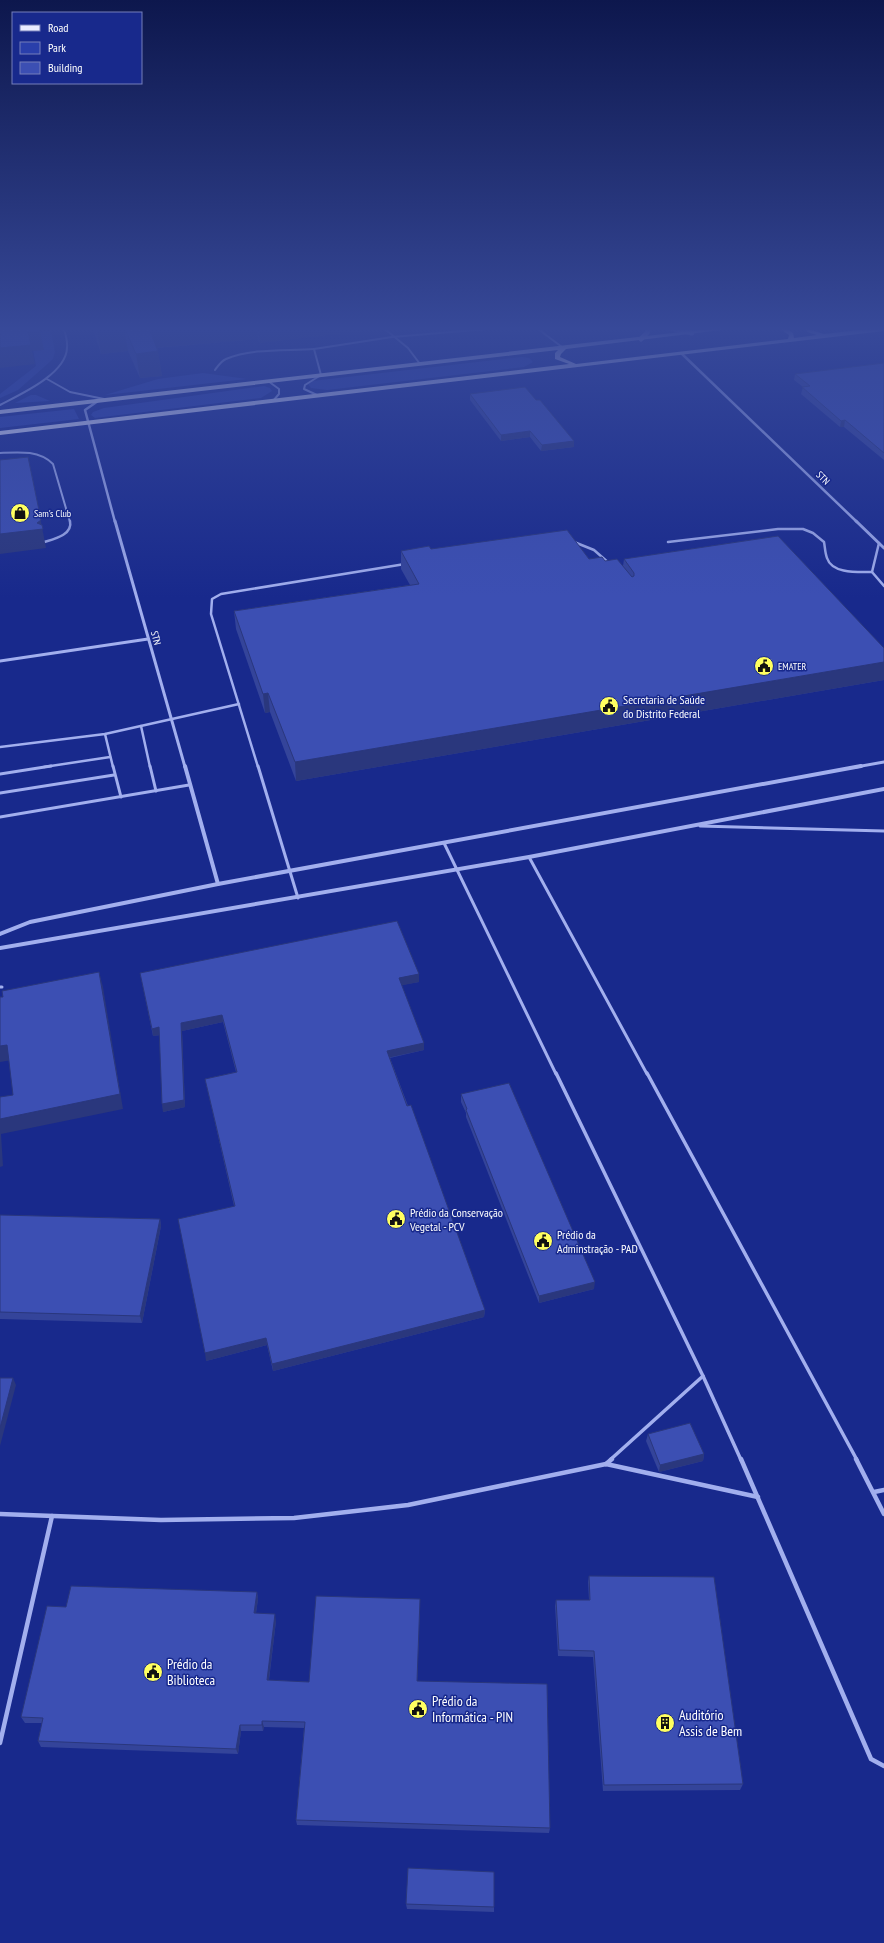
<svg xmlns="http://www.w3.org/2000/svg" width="884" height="1943" font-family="'PT Sans Narrow',sans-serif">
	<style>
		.green { fill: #2a3fab }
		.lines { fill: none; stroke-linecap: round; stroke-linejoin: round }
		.service-far4 { stroke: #a2afee; stroke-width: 2 }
		.service-far3 { stroke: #a2afee; stroke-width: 2.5 }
		.service-far2 { stroke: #a2afee; stroke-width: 3 }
		.service-far1 { stroke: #a2afee; stroke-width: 3.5 }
		.service { stroke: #a2afee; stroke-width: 4.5 }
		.minor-far2 { stroke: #a2afee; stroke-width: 2.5 }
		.minor-far1 { stroke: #a2afee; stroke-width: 3 }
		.minor { stroke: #a2afee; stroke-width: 4 }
		.secondary { stroke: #d0d6fa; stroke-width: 5 }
		.primary { fill: #eaecff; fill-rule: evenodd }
		.wall { fill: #34449a }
		.shaded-wall { fill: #2a377d }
		.building { fill: #3c4fb3; stroke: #2a377d }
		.labels { text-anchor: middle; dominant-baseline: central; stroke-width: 3; stroke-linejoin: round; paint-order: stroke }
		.far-street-label { font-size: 10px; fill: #fff; stroke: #18298c }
		.far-poi-label { font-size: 10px; fill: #fff; stroke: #18298c; text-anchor: start }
		.poi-label { font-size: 12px; fill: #fff; stroke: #18298c; text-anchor: start }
		.near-poi-label { font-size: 14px; fill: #fff; stroke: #18298c; text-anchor: start }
	</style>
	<rect width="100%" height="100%" fill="#18298c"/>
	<!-- green -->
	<g class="green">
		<polygon points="51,331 55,352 53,359 18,390 0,398 0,394 36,366 30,333"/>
		<polygon points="522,357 529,358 533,362 524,367 327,390 311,388 308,384 312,381"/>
		<polygon points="203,373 247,379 105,395 158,379"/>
		<polygon points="264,386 270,388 272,391 261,398 95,418 91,415 93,412 104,408"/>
		<polygon points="31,395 36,395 50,401 15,403"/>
		<polygon points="74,409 79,419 0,428 0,417"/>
	</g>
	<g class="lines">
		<!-- service-far4 -->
		<g class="service-far4">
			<polyline points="534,326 562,347"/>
			<polyline points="386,330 408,348 420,364"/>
			<path d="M 215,370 C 218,366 221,361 226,359 C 252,348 286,351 314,349"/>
			<polyline points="47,379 70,392 104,399"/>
			<polyline points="268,381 279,389 279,394 273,401"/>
			<polyline points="317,395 304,389 305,385 321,375 314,349 392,337 521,326"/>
			<path d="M 0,405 C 21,394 66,374 67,348 C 68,340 65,333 63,326"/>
			<path d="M 0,453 C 19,452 39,450 53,464 L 70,522"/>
		</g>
		<!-- service-far3 -->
		<g class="service-far3">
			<path d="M 44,542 C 54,539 73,535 70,521"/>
			<polyline points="574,542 594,550 610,564"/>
			<path d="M 668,542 L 778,529 L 803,529 L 813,533 L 824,542 C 825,547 825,553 827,558 C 832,574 858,572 872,572"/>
			<polyline points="879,543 872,572 884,586"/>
			<polyline points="141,726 150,767"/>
			<polyline points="105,734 113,767"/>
			<polyline points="0,747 105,734 239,704"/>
			<polyline points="44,767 110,757"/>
			<polyline points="258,767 211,614 212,599 221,594 405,564"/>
		</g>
		<!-- service-far2 -->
		<g class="service-far2">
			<polyline points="113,766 121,797"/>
			<polyline points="150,766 156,791"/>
			<polyline points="258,766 298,898"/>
			<polyline points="0,774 51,766"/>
			<polyline points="0,793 114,775"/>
			<polyline points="0,817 189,785"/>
			<polyline points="700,826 884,831"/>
			<polyline points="444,843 556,1074"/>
			<polyline points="529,857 647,1074"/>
			<polyline points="0,987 2,987"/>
		</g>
		<!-- service-far1 -->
		<g class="service-far1">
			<polyline points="556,1073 703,1376 741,1460"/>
			<polyline points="647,1073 857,1460"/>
			<polyline points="610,1460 703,1376"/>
		</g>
		<!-- service -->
		<g class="service">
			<polyline points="741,1459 871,1759 884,1766"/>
			<polyline points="856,1459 884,1514"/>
			<polyline points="606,1464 612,1459"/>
			<polyline points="874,1492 884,1490"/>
			<polyline points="0,1514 161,1520 294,1518 408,1505 606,1464 758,1497"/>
			<polyline points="0,1743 52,1516"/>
		</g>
		<!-- minor-far2 -->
		<g class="minor-far2">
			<polyline points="681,353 857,522"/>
			<polyline points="98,401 85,410 115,522"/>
		</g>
		<!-- minor-far1 -->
		<g class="minor-far1">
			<polyline points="115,521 185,767"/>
			<polyline points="856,521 884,548"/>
			<polyline points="0,661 148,639"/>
			<polyline points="856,767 884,762"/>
		</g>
		<!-- minor -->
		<g class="minor">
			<polyline points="185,766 218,884"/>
			<polyline points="0,934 30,922 218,884 861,766"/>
			<polyline points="0,948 529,857 884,789"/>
		</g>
		<!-- secondary -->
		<g class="secondary">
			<polyline points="662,326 692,333"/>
			<polyline points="641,339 647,333 649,326"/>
		</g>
		<!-- primary -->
		<polygon class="primary" points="734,326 754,326 566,349 561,354 560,357 576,364 788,339 789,335 775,326 782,326 793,333 794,338 817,335 807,332 803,326 808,326 811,330 824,334 884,327 884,331 0,435 0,431 569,364 555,359 555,353 558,350 0,414 0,410"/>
	</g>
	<!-- wall -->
	<g class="wall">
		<polygon points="92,326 427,326 397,330 395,328 386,328 260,343 258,339 157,348 162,376 140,378 128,351 101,354"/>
		<polygon points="884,363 884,460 844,427 840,427 801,394 803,387 794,380 795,374"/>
		<polygon points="470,394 574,447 541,451 530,437 501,441 470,400"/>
		<polygon points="431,549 589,559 605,561 623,566 624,559 884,648 884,680 296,781 270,712 265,713 236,629 234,611 410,585 401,569 401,551"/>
		<polygon points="140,973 419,982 401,985 424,1050 390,1058 485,1310 484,1317 273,1371 267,1345 206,1361 234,1206 205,1079 236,1072 223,1022 182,1031 185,1107 163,1112 160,1035 153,1036"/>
		<polygon points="461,1094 594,1289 539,1303 466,1117 466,1113 461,1102"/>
		<polygon points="0,1215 160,1219 161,1226 142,1323 0,1319"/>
		<polygon points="648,1434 704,1454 703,1461 659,1472 646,1441"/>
		<polygon points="589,1576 743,1784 740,1790 603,1791 593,1657 558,1656 555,1606 556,1600 589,1600 588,1582"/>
		<polygon points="257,1592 258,1599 256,1613 276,1621 269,1680 309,1682 420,1599 417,1681 550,1828 549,1833 297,1825 296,1820 304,1728 264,1727 263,1731 241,1731 238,1754 41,1747 38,1741 42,1723 25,1723 21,1717 66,1607"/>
		<polygon points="406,1904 494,1907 494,1912 407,1909"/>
	</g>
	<!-- shaded-wall -->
	<g class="shaded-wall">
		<polygon points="123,326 257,326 258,339 151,348 124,327 128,351 101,354 97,330"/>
		<polygon points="258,326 385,326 386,328 260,343"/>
		<polygon points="397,326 427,326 397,330"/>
		<polygon points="40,331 44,350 32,351 35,364 0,368 0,348 28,332"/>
		<polygon points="158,351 162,376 140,378 136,354"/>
		<polygon points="845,420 844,427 840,427 841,421"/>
		<polygon points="530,431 530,437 501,441 501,435"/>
		<polygon points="574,441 574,447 541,451 542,445"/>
		<polygon points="32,475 46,548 0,554 0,534"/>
		<polygon points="884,662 884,680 296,781 295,762"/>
		<polygon points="268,693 270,712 265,713 263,694"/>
		<polygon points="99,972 103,987 123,1109 1,1134 3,1166 0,1167 0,1119"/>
		<polygon points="419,974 419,982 399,986 399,978"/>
		<polygon points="222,1015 223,1022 182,1031 185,1107 163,1112 162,1104 181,1023"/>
		<polygon points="159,1027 161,1035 153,1036 152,1029"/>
		<polygon points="424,1043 424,1050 387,1058 387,1051"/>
		<polygon points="7,1045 12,1060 0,1062 0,1046"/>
		<polygon points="160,1219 161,1226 142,1323 140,1316"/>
		<polygon points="595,1282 594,1289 539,1303 539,1296"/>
		<polygon points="485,1310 484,1317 273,1371 272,1364"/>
		<polygon points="266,1338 267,1345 206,1361 205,1353"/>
		<polygon points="13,1378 16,1385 0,1446 0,1428"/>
		<polygon points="704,1454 703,1461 659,1472 660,1465"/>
		<polygon points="257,1592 258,1599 255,1620 254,1613"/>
		<polygon points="420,1599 420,1605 417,1687 417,1681"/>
		<polygon points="275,1614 276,1621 268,1686 267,1680"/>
		<polygon points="262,1721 264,1727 263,1731 262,1725"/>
		<polygon points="240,1725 241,1731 238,1754 236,1749"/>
	</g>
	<!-- building -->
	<g class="building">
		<polygon points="0,326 39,326 40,331 28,332 31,345 0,348"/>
		<polygon points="96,326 148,326 158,351 136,354 124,327 97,330"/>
		<polygon points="884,363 884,453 845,420 841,421 802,387 810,386 795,374"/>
		<polygon points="525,387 536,400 540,400 574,441 542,445 530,431 501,435 470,394"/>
		<polygon points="28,457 41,520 37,523 42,525 43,529 0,534 0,460"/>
		<polygon points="567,530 589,559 602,557 605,561 617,559 632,577 634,576 634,573 624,559 778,536 884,648 884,662 295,762 268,693 263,694 234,611 419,584 401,551 429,546 431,549"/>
		<polygon points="397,921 419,974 399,978 424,1043 387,1051 407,1106 411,1105 485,1310 272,1364 266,1338 205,1353 178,1219 235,1206 205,1079 237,1072 222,1015 181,1023 184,1100 162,1104 159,1027 152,1029 140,973"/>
		<polygon points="99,972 120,1094 0,1119 0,1097 13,1095 7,1045 0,1046 0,997 3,997 2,991"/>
		<polygon points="509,1083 595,1282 539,1296 466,1110 467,1109 461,1094"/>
		<polygon points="0,1215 160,1219 140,1316 0,1312"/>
		<polygon points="0,1378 13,1378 0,1428"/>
		<polygon points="690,1423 704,1454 660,1465 648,1434"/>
		<polygon points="589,1576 714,1577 743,1784 604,1785 594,1651 559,1650 556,1600 590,1600"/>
		<polygon points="71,1586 257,1592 254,1613 275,1614 267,1680 309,1682 316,1596 420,1599 417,1681 547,1684 550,1828 296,1820 305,1722 262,1721 262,1725 240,1725 236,1749 38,1741 43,1718 21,1717 47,1606 66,1607"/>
		<polygon points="408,1868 494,1872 494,1907 406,1904"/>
	</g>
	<!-- sky -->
	<linearGradient id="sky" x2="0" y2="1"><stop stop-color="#0d174d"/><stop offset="0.55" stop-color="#374999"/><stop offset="1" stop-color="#374999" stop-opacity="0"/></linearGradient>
	<rect width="884" height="598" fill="url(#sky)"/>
	<!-- icons -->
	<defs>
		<g id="shop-disc" transform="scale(1)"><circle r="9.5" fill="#ffff60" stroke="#18298c"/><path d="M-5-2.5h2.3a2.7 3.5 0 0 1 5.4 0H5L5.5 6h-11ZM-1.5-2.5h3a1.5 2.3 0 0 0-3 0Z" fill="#111"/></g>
		<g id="civic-disc" transform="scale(1)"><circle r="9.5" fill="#ffff60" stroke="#18298c"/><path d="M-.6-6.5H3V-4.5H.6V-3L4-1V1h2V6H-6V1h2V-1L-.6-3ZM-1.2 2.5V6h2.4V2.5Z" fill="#111"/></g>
		<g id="building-disc" transform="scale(1)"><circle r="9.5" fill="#ffff60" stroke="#18298c"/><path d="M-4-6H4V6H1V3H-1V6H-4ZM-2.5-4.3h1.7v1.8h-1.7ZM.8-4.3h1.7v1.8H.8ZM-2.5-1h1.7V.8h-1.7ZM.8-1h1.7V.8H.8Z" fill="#111"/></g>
	</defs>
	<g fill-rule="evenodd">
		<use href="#shop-disc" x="20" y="513"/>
		<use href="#civic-disc" x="764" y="666"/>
		<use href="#civic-disc" x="609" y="706"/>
		<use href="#civic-disc" x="396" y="1219"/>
		<use href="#civic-disc" x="543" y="1241"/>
		<use href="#civic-disc" x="153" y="1672"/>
		<use href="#civic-disc" x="418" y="1709"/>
		<use href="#building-disc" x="665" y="1723"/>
	</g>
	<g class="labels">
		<!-- far-street labels -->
		<g class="far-street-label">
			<text transform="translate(823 478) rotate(44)">STN</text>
			<text transform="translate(156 638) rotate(75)">STN</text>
		</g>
		<!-- far-poi labels -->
		<g class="far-poi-label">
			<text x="34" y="513">Sam's Club</text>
			<text x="778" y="666">EMATER</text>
		</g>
		<!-- poi labels -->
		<g class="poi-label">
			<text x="623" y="699">Secretaria de Saúde<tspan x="623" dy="14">do Distrito Federal</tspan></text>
			<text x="410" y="1212">Prédio da Conservação<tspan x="410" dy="14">Vegetal - PCV</tspan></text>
			<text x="557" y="1234">Prédio da<tspan x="557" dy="14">Adminstração - PAD</tspan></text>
		</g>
		<!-- near-poi labels -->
		<g class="near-poi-label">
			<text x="167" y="1664">Prédio da<tspan x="167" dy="16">Biblioteca</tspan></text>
			<text x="432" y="1701">Prédio da<tspan x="432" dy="16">Informática - PIN</tspan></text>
			<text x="679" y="1715">Auditório<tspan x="679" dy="16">Assis de Bem</tspan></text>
		</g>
	</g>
	<!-- legend -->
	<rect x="12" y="12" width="130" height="72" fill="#18298c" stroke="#747fba"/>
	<rect x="20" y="25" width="20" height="6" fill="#eaecff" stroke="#747fba"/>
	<text x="48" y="32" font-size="12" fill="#ffffff">Road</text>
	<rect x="20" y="42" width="20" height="12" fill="#2a3fab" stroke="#747fba"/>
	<text x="48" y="52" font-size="12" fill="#ffffff">Park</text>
	<rect x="20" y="62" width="20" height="12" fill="#3c4fb3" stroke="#747fba"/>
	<text x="48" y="72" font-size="12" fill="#ffffff">Building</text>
</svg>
